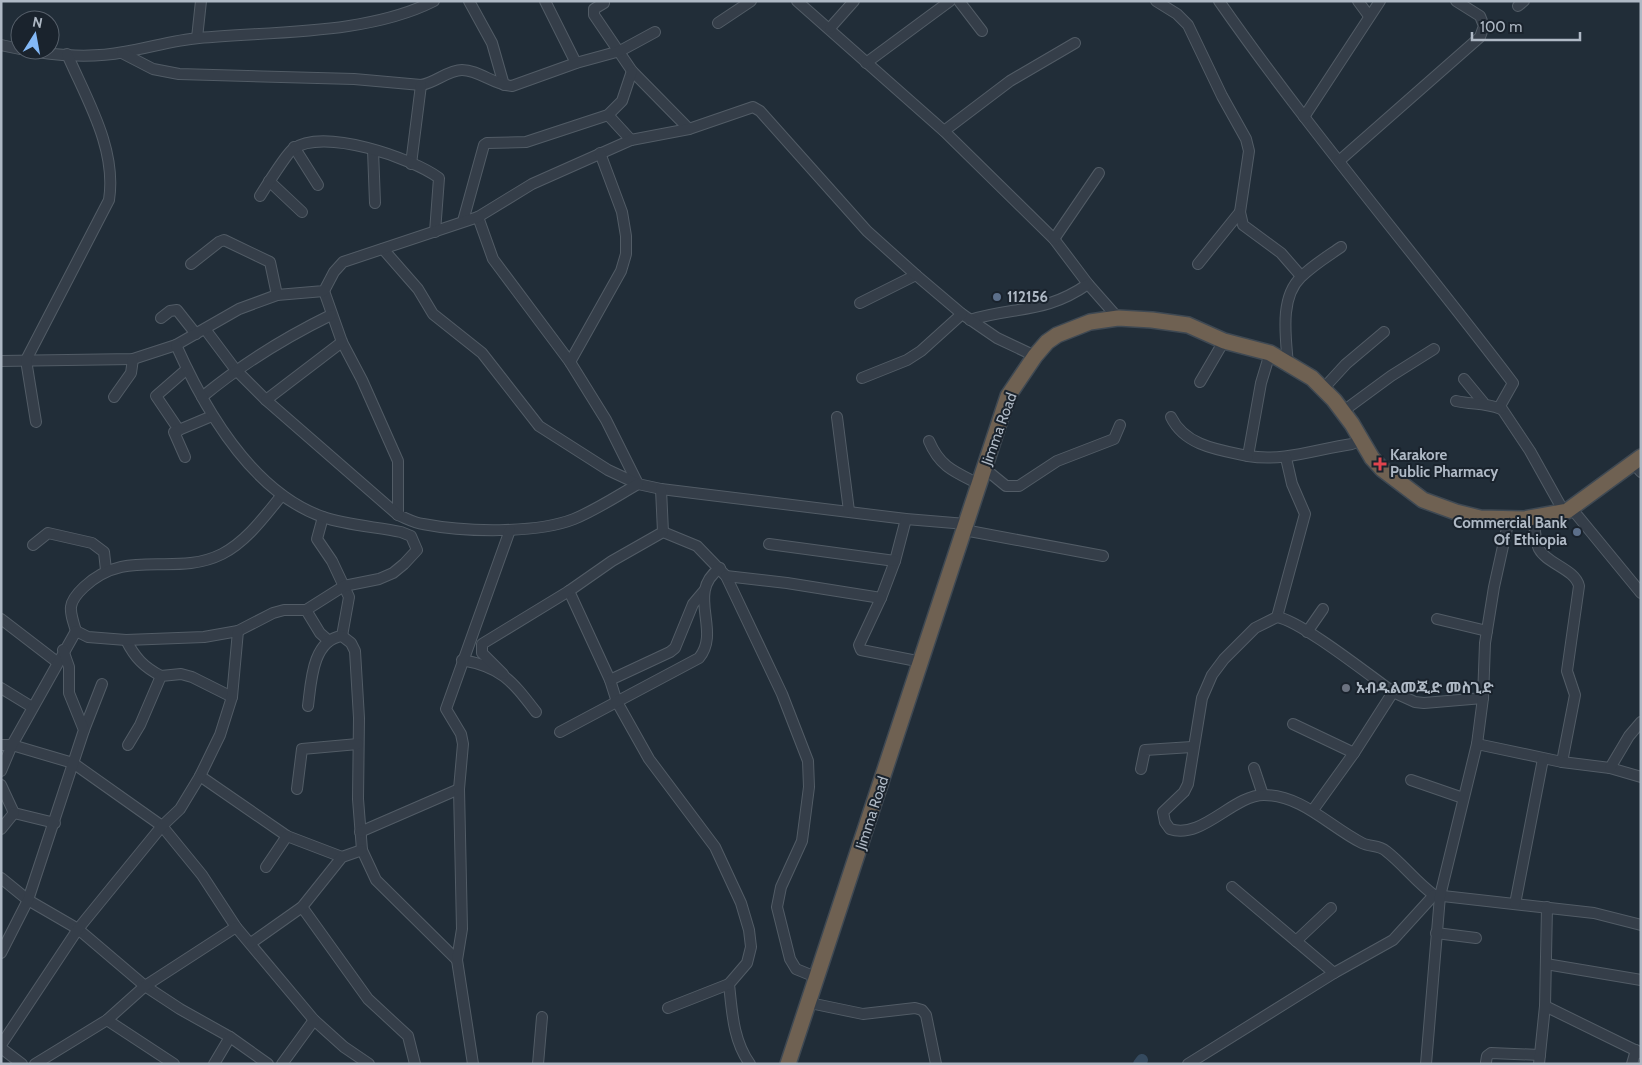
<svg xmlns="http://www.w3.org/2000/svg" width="1642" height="1065" font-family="Cabin,'Noto Sans Ethiopic',sans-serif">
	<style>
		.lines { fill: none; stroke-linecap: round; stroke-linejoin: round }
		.river { stroke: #354a5f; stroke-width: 12 }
		.minor-casing { stroke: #525c66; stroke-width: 12 }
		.highway-casing { stroke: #3f4953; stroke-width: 18 }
		.minor { stroke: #353e49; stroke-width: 10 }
		.highway { stroke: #6f6152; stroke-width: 15 }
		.service-dot { fill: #5c6f8a; stroke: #1a232d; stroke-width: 2 }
		.health-dot { fill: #e0444e; stroke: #1a232d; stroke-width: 2 }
		.worship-dot { fill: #6b7280; stroke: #1a232d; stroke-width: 2 }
		.labels { text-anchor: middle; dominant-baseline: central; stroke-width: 4; stroke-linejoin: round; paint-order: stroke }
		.poi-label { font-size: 15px; font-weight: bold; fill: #afb9c5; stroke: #1a232d; text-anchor: start }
		.street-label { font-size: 15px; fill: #afb9c5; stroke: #1a232d }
	</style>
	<rect width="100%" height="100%" fill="#212d38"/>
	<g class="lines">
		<!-- river -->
		<polyline class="river" points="1139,1064 1142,1060"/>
		<!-- minor casing -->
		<g class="minor-casing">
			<g id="minor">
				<polyline points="469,1 492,43 504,85"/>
				<polyline points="545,1 576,63"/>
				<polyline points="797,1 944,131 1054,239 1088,284 1118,318"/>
				<polyline points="959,1 982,31"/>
				<polyline points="1156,1 1177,14 1188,25 1222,96 1246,139 1249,151 1240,212 1243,225 1281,253 1301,276"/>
				<path d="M 1219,1 C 1311,133 1416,255 1513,383 L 1500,406 L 1530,451 L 1564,512"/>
				<polyline points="1358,1 1369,16"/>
				<polyline points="604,3 594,9 594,15 632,71 689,129"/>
				<polyline points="1518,6 1524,1"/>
				<polyline points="718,23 751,1"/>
				<polyline points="830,28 854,1"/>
				<polyline points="197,38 201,1"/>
				<polyline points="1,45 20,49"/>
				<path d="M 26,50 C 56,56 94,58 124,52 C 149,48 174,40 199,38 C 273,31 367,35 434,1"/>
				<path d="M 122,53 L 153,69 L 179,74 L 354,79 L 421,85 C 435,83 448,70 462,70 C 479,70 494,85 512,86 L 576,63 L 620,51 L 655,32"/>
				<polyline points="866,63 950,1"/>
				<polyline points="608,115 631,140"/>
				<polyline points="1304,117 1380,1"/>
				<polyline points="944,131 1010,81 1075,43"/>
				<polyline points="294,147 318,185"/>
				<polyline points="373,150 375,203"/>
				<polyline points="1339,161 1480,37 1484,26 1480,16 1456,1"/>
				<polyline points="411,164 421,85"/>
				<polyline points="269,181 302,212"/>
				<path d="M 260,196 C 265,188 288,152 293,149 C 323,127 412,158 439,178 L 435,232"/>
				<polyline points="478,217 493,259 570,362 606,420 638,484"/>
				<polyline points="463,221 484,145 487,143 526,142 608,115 622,101 632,71"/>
				<polyline points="1054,239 1099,173"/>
				<polyline points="383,249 418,289 433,314 482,353 539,426 608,470 638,484 661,489 906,519 966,524"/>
				<polyline points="191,264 219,242 224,240 270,262 277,295"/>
				<polyline points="1198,264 1240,212"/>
				<path d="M 324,291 L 342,342 L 362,380 L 398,461 L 398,515 C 406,518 414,523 423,524 C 464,532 536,534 574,519 C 596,510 617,496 638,484"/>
				<polyline points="860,303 916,275"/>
				<polyline points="161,318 170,311 177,310 196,334"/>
				<path d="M 970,320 C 1016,306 1045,314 1088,284"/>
				<polyline points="205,329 235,369 266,400 398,515"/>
				<path d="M 1270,353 L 1261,383 L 1248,456 C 1284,462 1317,449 1352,444 L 1360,440"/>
				<polyline points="1,361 133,359 176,345 239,309 277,295 324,291 334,272 343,262 478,217 532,184 631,140 689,129 753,107 760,111 867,231 916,275 962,314 997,338 1035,356"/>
				<polyline points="570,362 621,271 626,254 626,236 622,212 600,153"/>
				<path d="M 1288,365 C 1286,338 1279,298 1301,277 C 1313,265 1328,256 1341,247"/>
				<polyline points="862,378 907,360 921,351 962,314"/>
				<polyline points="1464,379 1483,402"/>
				<polyline points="1200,382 1224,341"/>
				<polyline points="1323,389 1346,364 1384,332"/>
				<polyline points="114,397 131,373 133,359"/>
				<path d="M 202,397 C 242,364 284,338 331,315"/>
				<polyline points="266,400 342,342"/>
				<path d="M 1456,401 C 1474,405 1483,402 1501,409"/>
				<polyline points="1342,412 1391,376 1434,349"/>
				<polyline points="837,417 849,511"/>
				<path d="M 1171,417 C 1185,446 1219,450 1248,456"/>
				<path d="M 36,422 L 26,360 L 109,200 C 117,149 87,100 67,54"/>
				<polyline points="179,430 156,396 187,369"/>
				<path d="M 929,441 C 940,467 955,472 979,484"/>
				<polyline points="185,457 174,432 212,416"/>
				<polyline points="1633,463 1641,472"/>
				<polyline points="984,468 1006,486 1019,486 1057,461 1114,439 1120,425"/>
				<polyline points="1572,509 1641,593"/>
				<polyline points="323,517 317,539 332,561 349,597 342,636"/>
				<path d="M 1533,518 C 1535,527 1535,541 1539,549 C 1547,564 1575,569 1579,586 L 1567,671 L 1575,695 L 1562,762"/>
				<polyline points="906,519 895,561 881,598 859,645 861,650 922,662"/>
				<polyline points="964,530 1103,556"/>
				<polyline points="663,532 697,546 726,576 782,694 808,761 809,787 802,841 781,887 777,907 790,959 796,969 818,978"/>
				<polyline points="769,544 895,561"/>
				<polyline points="33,545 48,533 92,543 104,552 106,570"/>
				<polyline points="726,576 787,583 881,598"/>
				<path d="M 569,591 L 610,680 L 617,702 L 649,759 L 715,847 L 741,903 L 749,930 L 751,947 L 747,963 L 729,984 C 732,1011 733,1041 750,1064"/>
				<polyline points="306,610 320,633 329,641"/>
				<polyline points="1277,617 1305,514 1292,484 1286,458"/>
				<polyline points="1,619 57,662"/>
				<polyline points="1437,619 1487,631"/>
				<path d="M 76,631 C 69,609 67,603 84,587 C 127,546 174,578 222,554 C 247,541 264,517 282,495"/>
				<polyline points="1307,632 1323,609"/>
				<path d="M 126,640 C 135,658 144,667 161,676"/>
				<path d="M 462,660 C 502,667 512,681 536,712"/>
				<polyline points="503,674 482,653 482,644 569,591 612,561 663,532 661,489"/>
				<polyline points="610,680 670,652 675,648 693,604 704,591"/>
				<polyline points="1,688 32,707"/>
				<polyline points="1393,692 1415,702 1424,703 1483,698"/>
				<path d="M 308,706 C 311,683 312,640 342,636 L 351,643 L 355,651 L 359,718 L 358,799 L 362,850 L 376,880 L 457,960"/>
				<polyline points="1293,724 1354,753"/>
				<polyline points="84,730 102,684"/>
				<path d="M 560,732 L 699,658 C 722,630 685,593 720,568"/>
				<polyline points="1477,744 1562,762 1610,768 1641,777"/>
				<polyline points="1,745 12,745 73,763 162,826 202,875 236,927 314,1020 344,1047 369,1064"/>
				<polyline points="128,745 140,725 161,676 181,674 192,677 232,697"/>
				<polyline points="1254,768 1263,795"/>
				<polyline points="1610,768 1629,736 1641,722"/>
				<polyline points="1141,769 1145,750 1192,747"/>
				<path d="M 1,771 L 12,745 L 76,631 L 88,637 L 126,640 L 204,637 L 238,631 L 273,613 L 284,610 L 306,610 L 344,586 L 379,579 L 393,573 L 404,564 L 417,550 L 411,536 L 401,532 C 377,527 346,525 323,517 C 252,492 205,410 176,345"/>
				<polyline points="200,776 287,836 342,857"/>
				<polyline points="1411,780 1463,798"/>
				<polyline points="1,785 14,813"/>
				<polyline points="297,789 302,749 358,744"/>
				<path d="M 1313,810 L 1354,753 L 1393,692 C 1369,675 1301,621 1277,617 L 1255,628 L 1224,659 L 1212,675 L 1202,698 L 1188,784 L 1184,792 L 1163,812 L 1165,822 L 1170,829 C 1202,840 1233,795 1264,795 C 1302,795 1330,827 1362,843 C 1370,847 1379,845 1386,851 C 1403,864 1416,882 1434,895 L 1594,913 L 1641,925"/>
				<polyline points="14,813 55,823"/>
				<polyline points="1,829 14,813"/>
				<polyline points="360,832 459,789"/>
				<polyline points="266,867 287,836"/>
				<polyline points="1,878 28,900 78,929 145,986 180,1009 230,1037 268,1064"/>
				<polyline points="1232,887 1334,973"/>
				<polyline points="1515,904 1543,759"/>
				<polyline points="302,907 368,999 408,1036 415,1064"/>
				<polyline points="1436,933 1476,938"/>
				<polyline points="1296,941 1331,908"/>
				<polyline points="251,943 302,907 342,857 362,850"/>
				<polyline points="1,953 28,900 84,730 69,693 69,667 63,650"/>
				<polyline points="1546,964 1641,980"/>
				<polyline points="810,1003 863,1014 915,1008 922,1010 926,1015 936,1064"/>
				<polyline points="1545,1006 1641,1053"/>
				<polyline points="668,1008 729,984"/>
				<polyline points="107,1020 174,1064"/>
				<polyline points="1,1045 78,929 162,826 180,809 200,776 220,735 232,697 238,631"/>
				<polyline points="1,1048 22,1064"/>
				<polyline points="1486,1062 1487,1056 1491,1053 1540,1055"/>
				<polyline points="35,1064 107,1020 145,986 236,927"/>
				<polyline points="214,1064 230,1037"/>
				<polyline points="282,1064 314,1020"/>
				<polyline points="473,1064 457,960 462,929 459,789 463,744 461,734 446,709 510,530"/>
				<polyline points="538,1064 542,1017"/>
				<polyline points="1188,1064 1334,973 1393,940 1434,895"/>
				<polyline points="1426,1064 1440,896 1477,744 1483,698 1485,643 1494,587 1509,519"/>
				<polyline points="1539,1064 1545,1006 1547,907"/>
				<polyline points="1632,1064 1636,1050"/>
			</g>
		</g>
		<!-- highway casing -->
		<g class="highway-casing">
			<polyline id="highway" points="788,1064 1008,396 1035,356 1047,342 1057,335 1090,322 1118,318 1152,320 1188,325 1224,341 1270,353 1312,378 1334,400 1352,424 1372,458 1382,469 1423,500 1456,512 1480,518 1524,519 1567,511 1641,457"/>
		</g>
		<!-- minor -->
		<use href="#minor" class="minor"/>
		<!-- highway -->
		<use href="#highway" class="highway"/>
	</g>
	<!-- markers -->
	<g class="service-dot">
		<circle cx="997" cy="297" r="5"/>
		<circle cx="1577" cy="532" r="5"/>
	</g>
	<path class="health-dot" d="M1377.5 456.5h5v5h5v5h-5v5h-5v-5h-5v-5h5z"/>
	<circle class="worship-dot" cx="1346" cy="688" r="5"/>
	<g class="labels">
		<!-- poi labels -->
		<g class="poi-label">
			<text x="1007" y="297">112156</text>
			<text x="1390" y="455">Karakore<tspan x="1390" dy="17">Public Pharmacy</tspan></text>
			<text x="1567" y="523" text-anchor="end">Commercial Bank<tspan x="1567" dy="17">Of Ethiopia</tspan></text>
			<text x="1356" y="688">አብዱልመጂድ መስጊድ</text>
		</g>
		<!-- street labels -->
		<g class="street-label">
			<text transform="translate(999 429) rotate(-70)">Jimma Road</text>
			<text transform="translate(872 813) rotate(-72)">Jimma Road</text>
		</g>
	</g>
	<!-- border -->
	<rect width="1642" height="1065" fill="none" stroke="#afb9c5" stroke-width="5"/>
	<!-- north arrow -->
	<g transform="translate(35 35) rotate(11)"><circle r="24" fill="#1a232d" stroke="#565f6a"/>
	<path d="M0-4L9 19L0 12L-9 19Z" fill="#83b8f6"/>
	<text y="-8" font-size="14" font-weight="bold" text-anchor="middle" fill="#afb9c5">N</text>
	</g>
	<!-- scale -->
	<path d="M1472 32v8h108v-8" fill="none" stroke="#afb9c5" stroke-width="2.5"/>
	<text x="1480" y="32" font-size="15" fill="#afb9c5" stroke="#1a232d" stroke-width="4" paint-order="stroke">100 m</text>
</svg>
